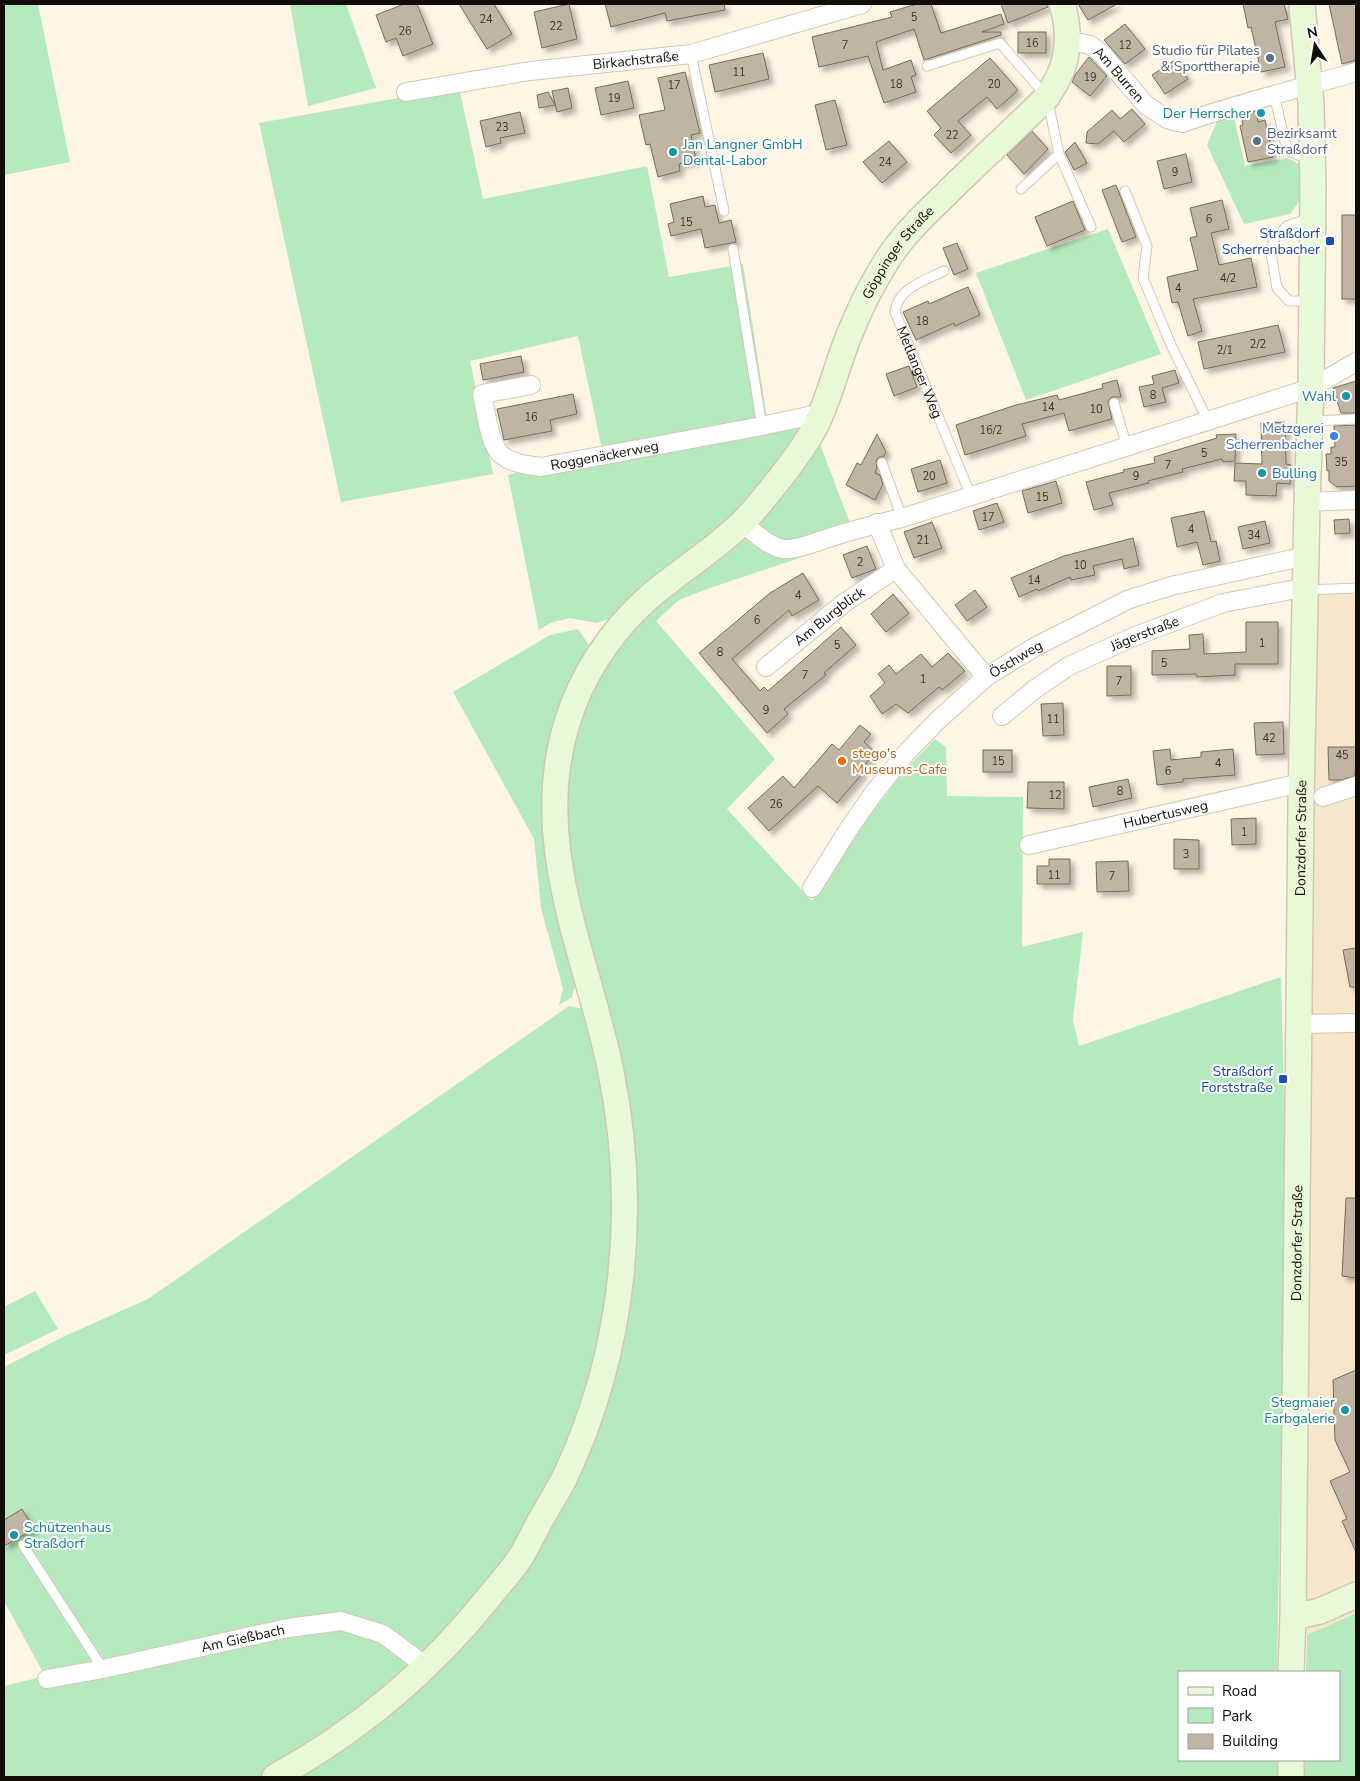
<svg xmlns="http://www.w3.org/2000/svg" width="1360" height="1781" font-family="'Nunito Sans',sans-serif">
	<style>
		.built { fill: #f6e7cc }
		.green { fill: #b5eabe }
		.building { fill: #c0b5a2; stroke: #776c5b; filter: url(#shadow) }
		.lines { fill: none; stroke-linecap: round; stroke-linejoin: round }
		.lane-casing { stroke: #d2c7b4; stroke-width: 11 }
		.street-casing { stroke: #d2c7b4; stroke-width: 20 }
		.secondary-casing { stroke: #d2c7b4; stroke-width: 28 }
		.lane { stroke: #fff; stroke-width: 9 }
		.street { stroke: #fff; stroke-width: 18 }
		.secondary { stroke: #e8f9d8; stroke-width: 25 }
		.service-dot { fill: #5c6f8a; stroke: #fff; stroke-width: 2 }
		.culture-dot { fill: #0f9aa8; stroke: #fff; stroke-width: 2 }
		.transit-dot { fill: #1a4fb4; stroke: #fff; stroke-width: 2 }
		.shop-dot { fill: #3f7fe0; stroke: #fff; stroke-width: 2 }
		.food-dot { fill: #e8710a; stroke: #fff; stroke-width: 2 }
		.labels { text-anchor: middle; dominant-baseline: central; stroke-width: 4; stroke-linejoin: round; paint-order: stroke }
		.number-label { font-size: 11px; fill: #3d372e }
		.service-label { font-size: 14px; fill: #4e5e75; stroke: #fff; text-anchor: end }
		.street-label { font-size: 14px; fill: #110d07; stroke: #fff }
		.culture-label { font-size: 14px; fill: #0d838f; stroke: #fff; text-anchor: end }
		.transit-label { font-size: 14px; fill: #164399; stroke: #fff; text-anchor: end }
		.shop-label { font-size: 14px; fill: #366cbe; stroke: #fff; text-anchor: end }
		.food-label { font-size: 14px; fill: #c56008; stroke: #fff; text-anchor: start }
	</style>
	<defs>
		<filter id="shadow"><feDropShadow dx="4.5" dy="4.5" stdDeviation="2.5" flood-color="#0004"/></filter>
	</defs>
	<rect width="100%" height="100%" fill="#fef5e5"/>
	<!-- built -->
	<polygon class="built" points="1356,594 1356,1613 1307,1635 1306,1385 1311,595"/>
	<!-- green -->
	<g class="green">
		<polygon points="4,4 38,4 70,162 4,175"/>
		<polygon points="290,4 346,4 376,88 308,106"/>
		<polygon points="459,87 483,199 647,166 669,277 743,264 767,418 602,450 578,336 470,361 493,474 341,502 259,123"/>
		<polygon points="1233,113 1245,166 1287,158 1301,165 1301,199 1290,214 1244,224 1207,145 1219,116"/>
		<polygon points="1108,229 1161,354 1026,400 976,273"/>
		<polygon points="787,421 801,422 792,444 741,508 613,618 597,623 570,618 550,623 539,630 508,475"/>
		<polygon points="820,444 856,539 707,589 679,600 656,621 775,759 727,809 812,901 870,815 904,771 935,739 946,747 947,796 1023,797 1022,947 1083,932 1073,1020 1079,1046 1281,977 1286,1180 1277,1672 1179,1672 1179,1760 1339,1760 1339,1672 1306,1672 1307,1635 1356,1613 1356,1777 294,1777 530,1552 632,1278 579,935 562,783 593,679 647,611 775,501"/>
		<polygon points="578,629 591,648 544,837 546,863 557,915 576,982 572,997 559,1005 563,989 541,908 534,839 453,692 550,635"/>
		<polygon points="569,1006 584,1009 607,1099 616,1191 611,1285 600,1346 580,1411 554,1478 517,1546 477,1599 378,1700 263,1777 4,1777 4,1686 45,1676 4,1601 4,1367 65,1336 148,1299"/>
		<polygon points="35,1291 58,1329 4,1355 4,1307"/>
	</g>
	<!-- building -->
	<g class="building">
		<polygon points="404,4 417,4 433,44 403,56 396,38 386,42 376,15"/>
		<polygon points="459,4 494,4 512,34 487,49"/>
		<polygon points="569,4 577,39 542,48 534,12"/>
		<polygon points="605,4 724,4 725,10 667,21 665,13 611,27"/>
		<polygon points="917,4 931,4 941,33 1001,14 1004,24 982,32 1001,32 1001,35 924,60 914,29 876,42 883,70 911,60 916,75 911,77 916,92 884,103 868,56 819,67 812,37 892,17 890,12"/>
		<polygon points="1001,4 1048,4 1048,7 1008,23"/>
		<polygon points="1078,4 1117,4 1088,20"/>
		<polygon points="1243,4 1284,4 1288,19 1275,22 1285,67 1261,72 1251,27 1248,28"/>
		<polygon points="1329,4 1356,4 1356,60 1342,64"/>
		<polygon points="1125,24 1145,49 1125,64 1104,40"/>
		<rect x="1018" y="32" width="28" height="21"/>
		<polygon points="763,53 769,79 715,92 709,65"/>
		<polygon points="1089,57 1107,76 1090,96 1072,82 1075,75"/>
		<polygon points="990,58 1018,90 997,109 987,97 958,121 971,135 951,153 934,135 941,128 927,111"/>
		<polygon points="1175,60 1188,79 1165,94 1152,75"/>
		<polygon points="685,72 700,133 691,135 696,160 679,164 680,171 658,177 650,144 646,145 639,115 665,110 658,78"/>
		<polygon points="628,81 634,108 601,115 595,88"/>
		<polygon points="568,88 572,108 557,112 552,91"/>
		<polygon points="548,92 555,105 539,108 537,95"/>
		<polygon points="835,100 847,145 826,150 815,105"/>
		<polygon points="1132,109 1145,124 1124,142 1114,131 1098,144 1086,143 1087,132 1112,110 1120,119"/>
		<polygon points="1256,111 1258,122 1265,120 1273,157 1248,162 1240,126 1243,125 1241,115"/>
		<polygon points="520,112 525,133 500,138 501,143 486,147 480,121"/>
		<polygon points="1032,131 1048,149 1024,174 1007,155"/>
		<polygon points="889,141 907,162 882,183 863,162"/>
		<polygon points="1075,142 1087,163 1074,170 1065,152"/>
		<polygon points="1186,154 1192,182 1164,189 1157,161"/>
		<polygon points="1116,185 1136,237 1122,242 1102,190"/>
		<polygon points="703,196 705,207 715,205 719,223 731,220 736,242 705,248 701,229 671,236 668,224 674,222 670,204"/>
		<polygon points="1222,200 1229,229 1211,233 1219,265 1251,258 1257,287 1193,299 1202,331 1188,336 1178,302 1172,303 1167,277 1198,270 1190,238 1197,236 1190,208"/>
		<polygon points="1073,201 1085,230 1047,246 1035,217"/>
		<rect x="1342" y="215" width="14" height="84"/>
		<polygon points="957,243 968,269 954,275 943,248"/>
		<polygon points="968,287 980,315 955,326 954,323 916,340 903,312 928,301 929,304"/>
		<polygon points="1278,325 1285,352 1204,369 1198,342"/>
		<polygon points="521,356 524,372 483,380 480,364"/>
		<polygon points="909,366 917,387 894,396 886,374"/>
		<polygon points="1175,370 1179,383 1162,388 1166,402 1144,407 1139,387 1154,384 1152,376"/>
		<polygon points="1117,380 1121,397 1112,397 1108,401 1112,419 1069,431 1064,413 1022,424 1026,436 965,455 956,425 1016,405 1057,395 1059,400 1103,388 1102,384"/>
		<polygon points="1356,381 1356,413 1341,413 1333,388"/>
		<polygon points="573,394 577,414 550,420 552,431 504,440 497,409"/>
		<polygon points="1285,422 1286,464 1291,465 1290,484 1277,483 1276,496 1246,495 1246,481 1234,481 1235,463 1262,464 1261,423"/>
		<polygon points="1356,425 1356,486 1337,487 1329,481 1329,470 1327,471 1326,454 1331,454 1331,447 1335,447 1334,426"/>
		<polygon points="877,434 886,452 883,457 879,457 876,461 877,468 875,473 880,475 883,484 875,500 846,485 857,463 861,465"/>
		<polygon points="1236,434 1235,461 1223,462 1222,459 1182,469 1183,472 1148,481 1149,483 1109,493 1113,505 1094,510 1086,482 1124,472 1123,470 1155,463 1154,457 1217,438 1216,435"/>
		<polygon points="940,460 947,483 918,492 911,469"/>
		<polygon points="1056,481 1062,503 1028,513 1022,491"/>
		<polygon points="997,503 1004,522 979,530 973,511"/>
		<polygon points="1204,511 1211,542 1216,541 1220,561 1203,565 1197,542 1177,547 1171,518"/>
		<polygon points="1349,519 1350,533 1335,534 1334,520"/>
		<polygon points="1265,521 1270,543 1243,549 1238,527"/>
		<polygon points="932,522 942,548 914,558 904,532"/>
		<polygon points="1133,538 1139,565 1124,569 1122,559 1093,566 1095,575 1071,580 1070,577 1038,591 1037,589 1019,597 1011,578 1064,556"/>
		<polygon points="867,546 876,569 852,578 843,555"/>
		<polygon points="803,573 819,600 792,616 789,610 732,659 760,691 764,687 768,691 841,627 856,645 824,673 826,675 784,709 788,714 767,733 699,653 770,593"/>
		<polygon points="975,590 987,607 967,621 955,605"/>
		<polygon points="893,594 909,613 886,632 871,614"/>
		<polygon points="1246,622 1278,622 1278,664 1235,664 1235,675 1197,677 1196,674 1152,675 1152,651 1190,649 1189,635 1203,634 1204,654 1246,652"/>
		<polygon points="948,653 965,671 942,690 939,687 908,713 896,704 882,714 870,696 885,683 878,674 889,665 896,674 921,654 932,667"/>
		<polygon points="1107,666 1131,666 1131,695 1107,696"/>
		<polygon points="1063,703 1064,735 1043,736 1041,704"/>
		<polygon points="1283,722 1284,754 1256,755 1254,723"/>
		<polygon points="860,725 871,734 864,742 875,752 860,770 863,773 837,803 818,786 769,831 748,808 783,776 794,788 832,744 839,750"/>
		<polygon points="1328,747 1356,747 1355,776 1341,780 1329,780"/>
		<polygon points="1170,749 1171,760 1201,757 1201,752 1233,749 1235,775 1183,779 1183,782 1157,785 1153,751"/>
		<rect x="983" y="750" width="29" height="22"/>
		<polygon points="1128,779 1132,798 1093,807 1089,787"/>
		<polygon points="1028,782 1064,782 1064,809 1027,808"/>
		<polygon points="1256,818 1256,844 1232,845 1231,819"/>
		<polygon points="1174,839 1199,840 1199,869 1174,869"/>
		<polygon points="1049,859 1070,859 1070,884 1037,884 1037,866 1049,866"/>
		<polygon points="1128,861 1129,891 1097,892 1096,862"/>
		<polygon points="1356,948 1356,987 1350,987 1343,950"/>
		<polygon points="1346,1198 1356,1198 1356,1278 1342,1276"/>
		<polygon points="1356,1370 1356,1552 1342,1521 1347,1519 1330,1481 1350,1472 1335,1440 1333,1380"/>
		<polygon points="22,1509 34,1529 4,1546 4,1520"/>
	</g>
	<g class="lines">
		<!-- lane casing -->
		<g class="lane-casing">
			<g id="lane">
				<polyline points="691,54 724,211"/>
				<polyline points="927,66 1000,43 1047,97 1059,154 1091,227"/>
				<polyline points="1274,94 1287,150 1309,160"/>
				<polyline points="1021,189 1059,154"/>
				<polyline points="1125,191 1147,246 1143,278 1171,345 1208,421"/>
				<polyline points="1310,218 1287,226 1274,239 1271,253 1277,288 1289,301 1310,301"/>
				<polyline points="733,249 762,426"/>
				<path id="s1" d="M 944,271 C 925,280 897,289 895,312 L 971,496"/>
				<polyline points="1114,403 1127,447"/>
				<polyline points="1312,421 1356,419"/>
				<polyline points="882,463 902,518"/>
				<polyline points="1308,590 1356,588"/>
				<polyline points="23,1545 103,1669"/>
			</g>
		</g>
		<!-- street casing -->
		<g class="street-casing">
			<g id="street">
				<path id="s2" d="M 1067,40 L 1090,45 L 1102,54 L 1146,105 L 1167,119 L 1182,123 C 1239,103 1298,89 1356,72"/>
				<path id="s3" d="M 406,92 L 530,71 L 691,54 L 862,4"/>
				<path id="s4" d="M 531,385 L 482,394 C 486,410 489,447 503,456 C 514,464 528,465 541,467 L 762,426 L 822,413"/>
				<polyline points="1307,502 1356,500"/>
				<path d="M 742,522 C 752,531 770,548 784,549 C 795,550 814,543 825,539 C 850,531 876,524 902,518 L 1311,388 L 1356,362"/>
				<polyline points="877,523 896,569 986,677"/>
				<path id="s5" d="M 766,667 L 844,603 L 896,569"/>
				<path id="s6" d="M 1002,716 L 1035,689 L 1069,666 L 1133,637 L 1223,603 L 1291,590 L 1305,590"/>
				<polyline points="1323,797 1356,786"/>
				<path id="s7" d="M 1029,845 L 1301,783"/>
				<path id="s8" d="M 812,888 L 848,830 L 873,794 L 906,753 L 937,721 L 986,677 L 1033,648 L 1127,600 L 1171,586 L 1306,556"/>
				<polyline points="1299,1024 1356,1023"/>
				<path id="s9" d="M 47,1679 L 103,1669 L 288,1628 L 341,1621 L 383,1634 L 427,1667"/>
			</g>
		</g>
		<!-- secondary casing -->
		<g class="secondary-casing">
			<g id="secondary">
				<polyline points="1293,1617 1320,1611 1356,1595"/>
				<path id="s10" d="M 1291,1672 L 1293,1617 L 1301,803 L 1307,502 L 1311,388 L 1313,187 L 1311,104 L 1302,4"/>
				<polyline points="1291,1760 1291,1777"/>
				<path id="s11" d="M 275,1777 C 358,1731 430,1671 489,1597 C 499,1584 511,1572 520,1558 C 527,1547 533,1534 539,1523 C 547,1508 556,1494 564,1479 C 625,1351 639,1205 610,1067 C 586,953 530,842 567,723 C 581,676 611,631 648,598 C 678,572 713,551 742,523 C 756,509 769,492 781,477 C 793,461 806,445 815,427 C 830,397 837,364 850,333 C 860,308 872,284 886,262 C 901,237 925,214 946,194 C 979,161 1014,130 1047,97 C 1051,90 1056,83 1059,76 C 1070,54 1069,26 1062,4"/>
			</g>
		</g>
		<!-- lane -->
		<use href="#lane" class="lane"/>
		<!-- street -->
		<use href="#street" class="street"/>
		<!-- secondary -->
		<use href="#secondary" class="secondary"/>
	</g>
	<!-- markers -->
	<g class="service-dot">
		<circle cx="1270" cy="58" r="5"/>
		<circle cx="1257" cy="141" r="5"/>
	</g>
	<g class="culture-dot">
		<circle cx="1261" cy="113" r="5"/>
		<circle cx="673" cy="152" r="5"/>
		<circle cx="1346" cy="396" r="5"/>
		<circle cx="1262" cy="473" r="5"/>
		<circle cx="1345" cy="1410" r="5"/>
		<circle cx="14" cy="1535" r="5"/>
	</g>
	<g class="transit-dot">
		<rect x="1325" y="236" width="10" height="10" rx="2.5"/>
		<rect x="1278" y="1074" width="10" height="10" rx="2.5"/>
	</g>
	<circle class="shop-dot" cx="1334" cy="436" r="5"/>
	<circle class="food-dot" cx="842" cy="761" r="5"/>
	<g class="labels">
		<!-- number labels -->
		<g class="number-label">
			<text x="914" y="17">5</text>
			<text x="486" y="19">24</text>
			<text x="556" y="26">22</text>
			<text x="405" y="31">26</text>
			<text x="1032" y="43">16</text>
			<text x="845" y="45">7</text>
			<text x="1125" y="45">12</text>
			<text x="739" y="72">11</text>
			<text x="1090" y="77">19</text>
			<text x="896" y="84">18</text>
			<text x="994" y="84">20</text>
			<text x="674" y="85">17</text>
			<text x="614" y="98">19</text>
			<text x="502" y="127">23</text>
			<text x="952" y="135">22</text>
			<text x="885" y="162">24</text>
			<text x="1175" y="172">9</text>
			<text x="1209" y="219">6</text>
			<text x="686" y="222">15</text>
			<text x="1228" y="278">4/2</text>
			<text x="1178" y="288">4</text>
			<text x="922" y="321">18</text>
			<text x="1258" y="344">2/2</text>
			<text x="1225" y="350">2/1</text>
			<text x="1153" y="395">8</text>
			<text x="1048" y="407">14</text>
			<text x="1096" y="409">10</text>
			<text x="531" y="417">16</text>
			<text x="991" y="430">16/2</text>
			<text x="1204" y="453">5</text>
			<text x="1341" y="462">35</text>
			<text x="1168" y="465">7</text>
			<text x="929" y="476">20</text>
			<text x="1136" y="476">9</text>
			<text x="1042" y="497">15</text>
			<text x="988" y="517">17</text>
			<text x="1191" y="529">4</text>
			<text x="1254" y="535">34</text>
			<text x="923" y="540">21</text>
			<text x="860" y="562">2</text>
			<text x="1080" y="565">10</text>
			<text x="1034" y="580">14</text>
			<text x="798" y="595">4</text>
			<text x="757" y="620">6</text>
			<text x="1262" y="643">1</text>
			<text x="837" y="645">5</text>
			<text x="720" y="652">8</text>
			<text x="1164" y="663">5</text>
			<text x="805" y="675">7</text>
			<text x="923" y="679">1</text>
			<text x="1119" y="681">7</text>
			<text x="766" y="710">9</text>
			<text x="1053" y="719">11</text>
			<text x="1269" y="738">42</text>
			<text x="1342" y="755">45</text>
			<text x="998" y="761">15</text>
			<text x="1218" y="763">4</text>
			<text x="1168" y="771">6</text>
			<text x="1120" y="791">8</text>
			<text x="1055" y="795">12</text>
			<text x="776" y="804">26</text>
			<text x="1244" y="832">1</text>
			<text x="1186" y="854">3</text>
			<text x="1054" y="875">11</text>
			<text x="1112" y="876">7</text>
		</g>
		<!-- service labels -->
		<g class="service-label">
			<text x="1260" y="50">Studio für Pilates<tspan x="1260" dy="16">&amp; Sporttherapie</tspan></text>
			<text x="1267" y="133" text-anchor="start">Bezirksamt<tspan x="1267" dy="16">Straßdorf</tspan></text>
		</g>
		<!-- street labels -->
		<g class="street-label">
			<text stroke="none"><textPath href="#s3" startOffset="232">Birkachstraße</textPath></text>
			<text stroke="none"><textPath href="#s2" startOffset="65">Am Burren</textPath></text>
			<text stroke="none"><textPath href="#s11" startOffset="1782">Göppinger Straße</textPath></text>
			<text stroke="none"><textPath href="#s1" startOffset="132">Metlanger Weg</textPath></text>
			<text stroke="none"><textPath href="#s4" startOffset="221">Roggenäckerweg</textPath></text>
			<text stroke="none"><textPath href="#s5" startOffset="81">Am Burgblick</textPath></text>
			<text stroke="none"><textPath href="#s6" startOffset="166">Jägerstraße</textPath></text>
			<text stroke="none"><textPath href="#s8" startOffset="310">Öschweg</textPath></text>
			<text stroke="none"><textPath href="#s7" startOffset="140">Hubertusweg</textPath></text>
			<text stroke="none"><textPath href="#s10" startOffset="834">Donzdorfer Straße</textPath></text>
			<text stroke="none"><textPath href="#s10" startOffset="429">Donzdorfer Straße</textPath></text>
			<text stroke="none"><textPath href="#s9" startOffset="200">Am Gießbach</textPath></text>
		</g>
		<!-- culture labels -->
		<g class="culture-label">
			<text x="1251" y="113">Der Herrscher</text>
			<text x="683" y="144" text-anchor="start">Jan Langner GmbH<tspan x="683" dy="16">Dental-Labor</tspan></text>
			<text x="1336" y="396">Wahl</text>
			<text x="1272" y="473" text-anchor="start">Bulling</text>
			<text x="1335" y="1402">Stegmaier<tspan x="1335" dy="16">Farbgalerie</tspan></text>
			<text x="24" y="1527" text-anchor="start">Schützenhaus<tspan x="24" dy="16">Straßdorf</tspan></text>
		</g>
		<!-- transit labels -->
		<g class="transit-label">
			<text x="1320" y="233">Straßdorf<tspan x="1320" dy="16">Scherrenbacher</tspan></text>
			<text x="1273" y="1071">Straßdorf<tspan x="1273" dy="16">Forststraße</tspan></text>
		</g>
		<!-- shop labels -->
		<g class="shop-label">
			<text x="1324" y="428">Metzgerei<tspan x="1324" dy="16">Scherrenbacher</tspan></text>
		</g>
		<!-- food labels -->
		<g class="food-label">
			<text x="852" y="753">stego's<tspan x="852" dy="16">Museums-Cafe</tspan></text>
		</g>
	</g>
	<!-- border -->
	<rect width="1360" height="1781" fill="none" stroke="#110d07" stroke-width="10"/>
	<!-- legend -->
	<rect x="1178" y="1671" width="162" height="90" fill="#ffffff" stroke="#a09e9c"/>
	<rect x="1188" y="1687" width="25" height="8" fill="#e8f9d8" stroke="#a09e9c"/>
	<text x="1222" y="1696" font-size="15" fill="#110d07">Road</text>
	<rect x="1188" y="1708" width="25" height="15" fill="#b5eabe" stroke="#a09e9c"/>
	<text x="1222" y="1721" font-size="15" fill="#110d07">Park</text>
	<rect x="1188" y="1734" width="25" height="15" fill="#c0b5a2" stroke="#a09e9c"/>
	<text x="1222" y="1746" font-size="15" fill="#110d07">Building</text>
	<!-- north arrow -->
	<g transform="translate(1315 45) rotate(348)" stroke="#ffffff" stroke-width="4" paint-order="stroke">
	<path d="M0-4L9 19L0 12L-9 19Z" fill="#110d07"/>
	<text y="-8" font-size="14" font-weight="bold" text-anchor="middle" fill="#110d07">N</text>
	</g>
</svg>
